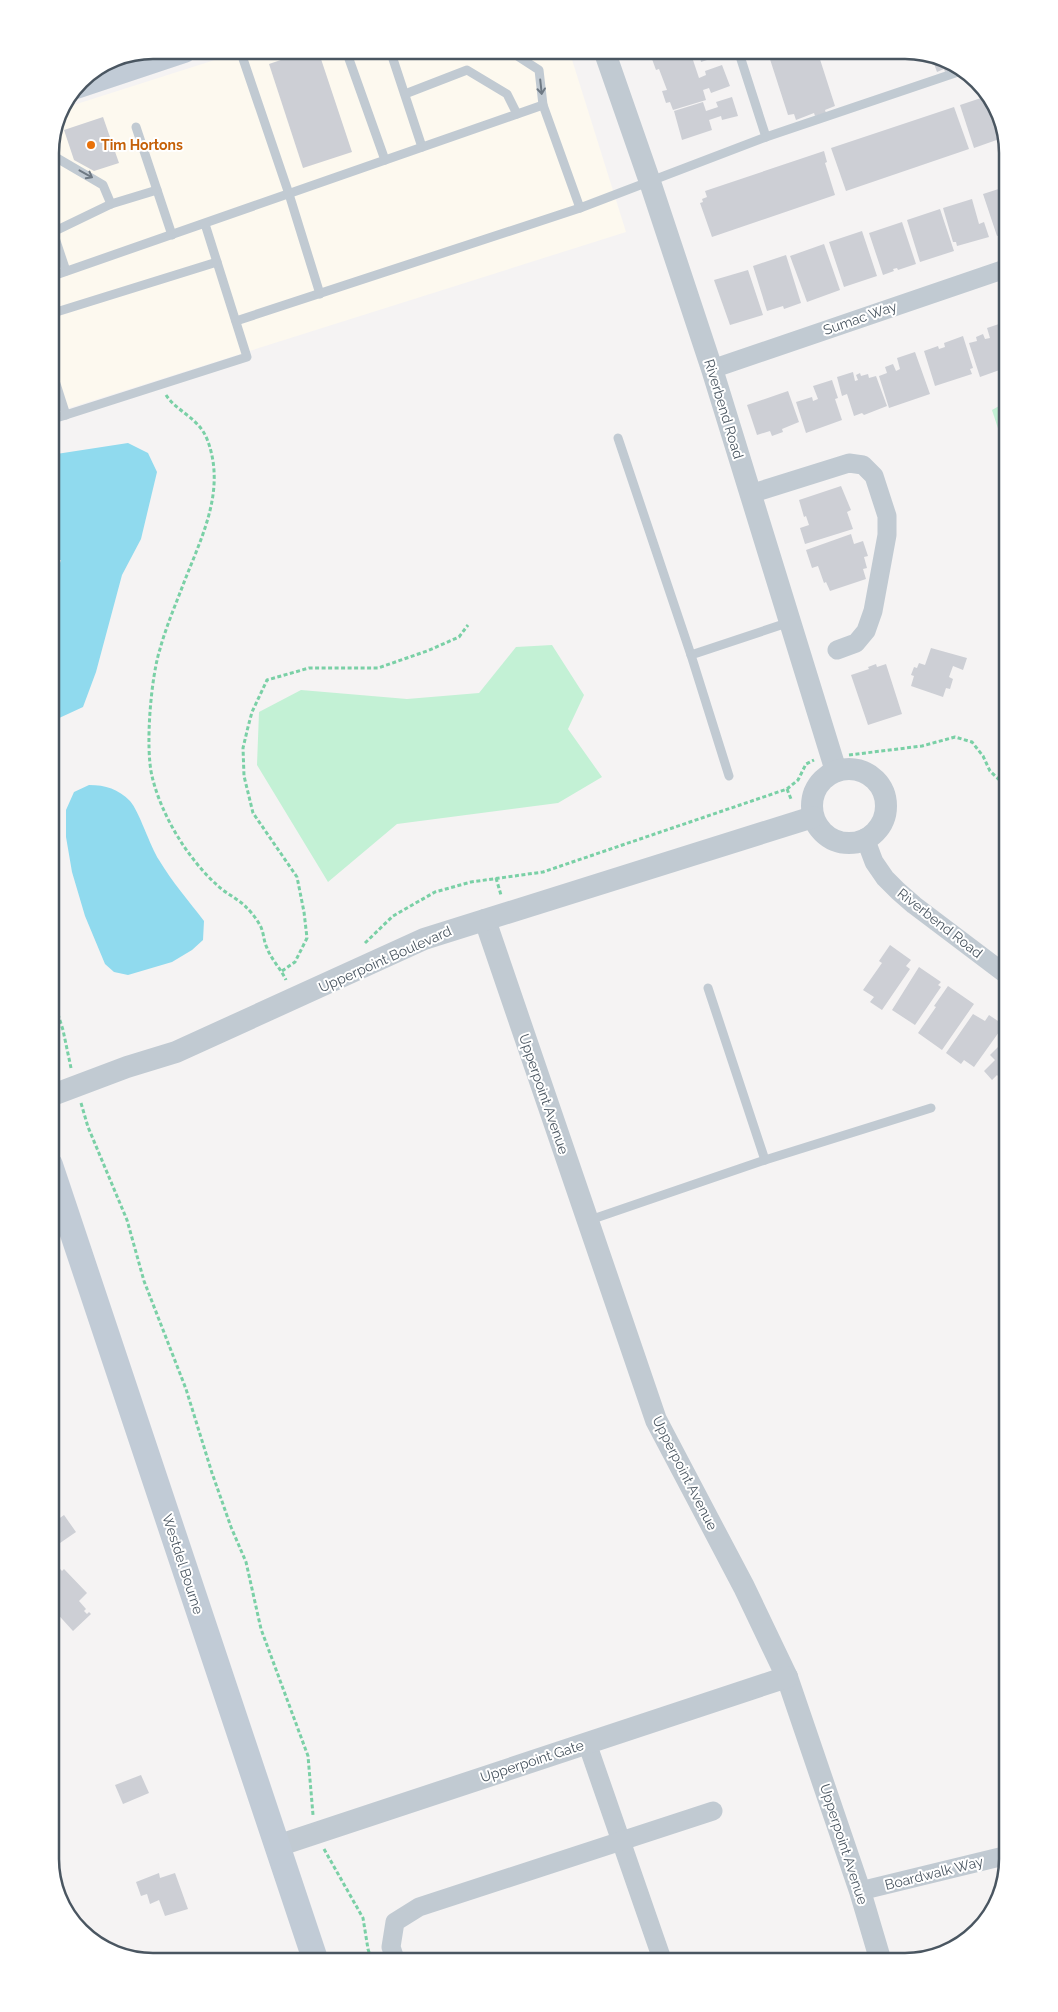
<svg xmlns="http://www.w3.org/2000/svg" width="1058" height="2012" font-family="Raleway,sans-serif">
	<style>
		.commercial { fill: #fdf9ef }
		.green { fill: #c3f1d5 }
		.water { fill: #90daee }
		.building { fill: #cdcfd5 }
		.lines { fill: none; stroke-linecap: round; stroke-linejoin: round }
		.path { stroke: #7ad0a6; stroke-width: 3; stroke-dasharray: 4 2.5; stroke-linecap: butt }
		.service { stroke: #c1cad2; stroke-width: 9 }
		.minor { stroke: #c1cad2; stroke-width: 19 }
		.tertiary { stroke: #c1cad2; stroke-width: 22 }
		.secondary { stroke: #c1cbd6; stroke-width: 26 }
		.oneway { stroke: #6e7983 }
		.food-dot { fill: #e8710a; stroke: #fff; stroke-width: 2 }
		.labels { text-anchor: middle; dominant-baseline: central; stroke-width: 4; stroke-linejoin: round; paint-order: stroke }
		.food-label { font-size: 14px; font-weight: bold; fill: #c56008; stroke: #fff; text-anchor: start }
		.street-label { font-size: 14px; fill: #4a5661; stroke: #fff }
		.rim { fill: none; stroke: #4a5661; stroke-width: 2.5 }
	</style>
	<rect width="100%" height="100%" fill="#f5f3f3"/>
	<!-- commercial -->
	<polygon class="commercial" points="246,50 569,50 626,232 50,414 50,146 58,113 61,109"/>
	<!-- green -->
	<g class="green">
		<polygon points="1008,401 1008,459 992,410"/>
		<polygon points="552,645 584,695 568,729 602,777 558,803 397,824 328,882 257,765 259,712 301,690 407,699 479,693 516,647"/>
	</g>
	<!-- water -->
	<g class="water">
		<polygon points="128,443 148,453 157,472 141,539 122,575 96,672 83,707 57,719 50,717 50,574 58,569 61,560 50,560 50,455"/>
		<path d="M 89,785 C 106,785 118,789 130,801 C 139,811 150,846 159,860 C 172,882 189,901 204,921 L 203,940 L 192,950 L 172,962 L 128,975 L 114,972 L 105,964 L 85,916 L 72,872 L 66,837 L 66,810 L 74,792 Z"/>
	</g>
	<!-- building -->
	<g class="building">
		<polygon points="310,50 318,50 352,152 303,168 269,64"/>
		<polygon points="528,50 542,50 545,59"/>
		<polygon points="653,50 718,50 719,56 701,62 700,57 693,60 699,78 706,75 705,71 722,65 730,86 711,93 709,88 703,90 706,100 673,110 670,102 666,103 662,91 667,90 659,69 656,70 652,59 656,58"/>
		<polygon points="767,50 817,50 835,106 825,110 826,113 815,116 814,113 796,120 794,114 788,115"/>
		<polygon points="932,58 955,66 956,68 945,72 944,69 937,72"/>
		<polygon points="987,96 1000,113 1005,137 974,148 960,105"/>
		<polygon points="732,97 738,116 722,120 721,116 709,120 712,130 682,140 674,111 703,102 706,111 718,107 716,102"/>
		<polygon points="954,107 969,149 846,191 831,148"/>
		<polygon points="103,117 119,163 94,171 74,160 64,130"/>
		<polygon points="824,151 827,162 825,163 835,195 712,237 700,203 703,202 702,199 707,197 705,191"/>
		<polygon points="1008,186 1008,233 997,236 983,194"/>
		<polygon points="972,199 979,224 984,222 989,237 957,246 956,242 953,242 943,208"/>
		<polygon points="940,209 954,251 920,262 907,220"/>
		<polygon points="902,222 916,264 898,270 897,268 893,269 894,271 883,275 869,233"/>
		<polygon points="862,231 877,276 844,287 829,242"/>
		<polygon points="824,244 840,290 807,302 790,256"/>
		<polygon points="786,255 801,303 784,309 783,306 767,311 753,266"/>
		<polygon points="748,270 763,315 730,325 714,280"/>
		<polygon points="1005,322 1008,329 1008,367 980,377 969,343 977,341 976,337 983,334 985,339 990,338 987,328"/>
		<polygon points="963,336 973,368 970,369 972,374 935,386 924,351 938,346 939,349 945,347 944,343"/>
		<polygon points="915,352 930,394 889,408 879,376 887,373 885,367 893,364 896,371 900,369 897,358"/>
		<polygon points="853,372 855,381 858,380 856,375 860,373 861,376 868,374 869,378 876,376 887,406 864,415 862,413 854,416 847,394 842,396 837,377"/>
		<polygon points="832,380 838,398 835,399 842,420 806,433 796,402 812,397 813,401 818,399 813,386"/>
		<polygon points="788,391 799,422 782,429 783,432 772,436 770,431 757,435 747,405"/>
		<polygon points="841,486 851,510 847,512 853,529 805,544 800,528 809,525 806,516 804,517 799,500"/>
		<polygon points="851,534 854,544 863,541 868,556 864,557 867,568 863,569 866,579 830,591 826,582 824,583 818,566 812,568 806,550"/>
		<polygon points="931,648 967,658 963,670 953,666 949,677 953,679 950,689 946,688 943,697 911,686 914,676 911,675 914,667 917,668 919,663 925,665"/>
		<polygon points="876,664 877,667 886,664 902,714 868,725 851,675 869,669 868,667"/>
		<polygon points="890,945 911,960 906,966 910,969 882,1010 870,1002 874,997 863,990 882,963 879,961"/>
		<polygon points="919,967 941,982 938,985 941,987 915,1025 892,1010"/>
		<polygon points="948,986 974,1004 942,1050 918,1033 936,1007 934,1006"/>
		<polygon points="973,1014 985,1021 989,1015 1004,1025 974,1067 964,1060 961,1064 946,1053"/>
		<polygon points="1008,1037 1008,1076 1003,1081 997,1075 992,1080 984,1071 995,1060 990,1055"/>
		<polygon points="64,1515 76,1532 60,1543 57,1555 50,1554 50,1525"/>
		<polygon points="50,1558 62,1571 64,1569 87,1593 79,1601 86,1609 84,1611 87,1614 89,1612 91,1614 73,1631 53,1609 57,1605 50,1597"/>
		<polygon points="141,1775 149,1793 123,1804 115,1785"/>
		<polygon points="159,1873 160,1878 175,1873 188,1909 165,1916 159,1900 150,1904 147,1894 141,1896 136,1882"/>
	</g>
	<g class="lines">
		<!-- path -->
		<g class="path">
			<path d="M 166,395 C 177,412 198,417 207,439 C 227,490 201,538 183,585 C 175,606 166,627 160,649 C 151,677 145,747 152,776 C 161,815 188,859 217,885 C 226,894 239,899 247,908 C 252,913 260,923 262,930 C 264,936 264,942 267,948 C 271,959 281,969 286,980"/>
			<polyline points="849,755 922,746 955,737 972,742 983,756 990,771 1008,788"/>
			<polyline points="787,789 791,799"/>
			<polyline points="496,878 501,895"/>
			<polyline points="365,943 393,916 435,892 471,882 543,872 787,789 798,780 806,764 814,760"/>
			<polyline points="282,971 295,962 307,938 304,912 297,877 253,813 244,776 243,748 248,727 252,712 267,680 309,668 378,668 427,651 459,637 468,625"/>
			<polyline points="50,989 63,1030 71,1068"/>
			<polyline points="81,1103 88,1127 127,1220 144,1281 186,1389 212,1473 231,1527 246,1562 261,1629 308,1756 313,1815"/>
			<polyline points="324,1849 363,1918 368,1949 372,1962"/>
		</g>
		<!-- service -->
		<g class="service">
			<polyline points="240,50 289,194 320,294"/>
			<polyline points="390,50 422,147"/>
			<polyline points="508,50 539,70 543,105"/>
			<polyline points="738,50 766,137"/>
			<polyline points="349,59 385,160"/>
			<polyline points="405,94 467,70 507,94 517,114"/>
			<polyline points="136,127 172,235"/>
			<polyline points="50,154 103,185 111,204"/>
			<polyline points="50,230 53,232 66,271"/>
			<polyline points="53,232 111,204 157,190"/>
			<polyline points="50,277 543,105 580,208 766,137 964,70"/>
			<polyline points="50,314 217,262"/>
			<polyline points="236,321 580,208"/>
			<polyline points="50,365 66,415"/>
			<polyline points="50,420 247,357 205,224"/>
			<polyline points="618,438 691,655"/>
			<polyline points="729,776 691,655 790,622"/>
			<polyline points="708,988 765,1160"/>
			<polyline points="587,1221 765,1160 931,1108"/>
		</g>
		<!-- minor -->
		<g class="minor">
			<polyline points="712,369 1008,268"/>
			<polyline points="750,494 849,463 863,465 874,476 887,516 887,535 873,611 866,631 856,643 837,650"/>
			<polyline points="865,838 874,862 885,878 898,891 914,905 1008,976"/>
			<polyline points="587,1743 663,1962"/>
			<polyline points="860,1891 1008,1855"/>
			<polyline points="396,1962 391,1947 395,1922 419,1907 713,1811"/>
		</g>
		<!-- tertiary -->
		<g class="tertiary">
			<polyline points="604,50 650,182 712,369 836,771"/>
			<circle cx="849" cy="806" r="37"/>
			<polyline points="485,920 656,1420 744,1587 787,1677 860,1891 881,1962"/>
			<polyline points="50,1096 127,1067 176,1052 424,939 813,817"/>
			<polyline points="277,1846 787,1677"/>
		</g>
		<!-- secondary -->
		<g class="secondary">
			<polyline points="76,86 184,50"/>
			<polyline points="50,1165 316,1962"/>
		</g>
	</g>
	<!-- one-way arrows -->
	<defs><path id="oneway-shaft" d="M-6 0H5M1.5-3L5.5 0L1.5 3" fill="none" stroke-width="1.6" stroke-linecap="round" stroke-linejoin="round" transform="scale(1.25)"/></defs>
	<g class="oneway">
		<use href="#oneway-shaft" transform="translate(541 87) rotate(84)"/>
		<use href="#oneway-shaft" transform="translate(86 174) rotate(29)"/>
	</g>
	<!-- markers -->
	<circle class="food-dot" cx="91" cy="145" r="5"/>
	<g class="labels">
		<!-- food labels -->
		<g class="food-label">
			<text x="101" y="145">Tim Hortons</text>
		</g>
		<!-- street labels -->
		<g class="street-label">
			<text transform="translate(860 318) rotate(-19)">Sumac Way</text>
			<text transform="translate(724 409) rotate(73)">Riverbend Road</text>
			<text transform="translate(940 923) rotate(38)">Riverbend Road</text>
			<text transform="translate(385 959) rotate(-24)">Upperpoint Boulevard</text>
			<text transform="translate(544 1094) rotate(71)">Upperpoint Avenue</text>
			<text transform="translate(685 1473) rotate(63)">Upperpoint Avenue</text>
			<text transform="translate(183 1564) rotate(72)">Westdel Bourne</text>
			<text transform="translate(532 1761) rotate(-18)">Upperpoint Gate</text>
			<text transform="translate(844 1844) rotate(72)">Upperpoint Avenue</text>
			<text transform="translate(934 1873) rotate(-14)">Boardwalk Way</text>
		</g>
	</g>
	<!-- crop -->
	<path d="M0 0H1058V2012H0ZM153 59H905A94 94 0 0 1 999 153V1859A94 94 0 0 1 905 1953H153A94 94 0 0 1 59 1859V153A94 94 0 0 1 153 59Z" fill="#fff" fill-rule="evenodd"/>
	<path class="rim" d="M153 59H905A94 94 0 0 1 999 153V1859A94 94 0 0 1 905 1953H153A94 94 0 0 1 59 1859V153A94 94 0 0 1 153 59Z"/>
</svg>
